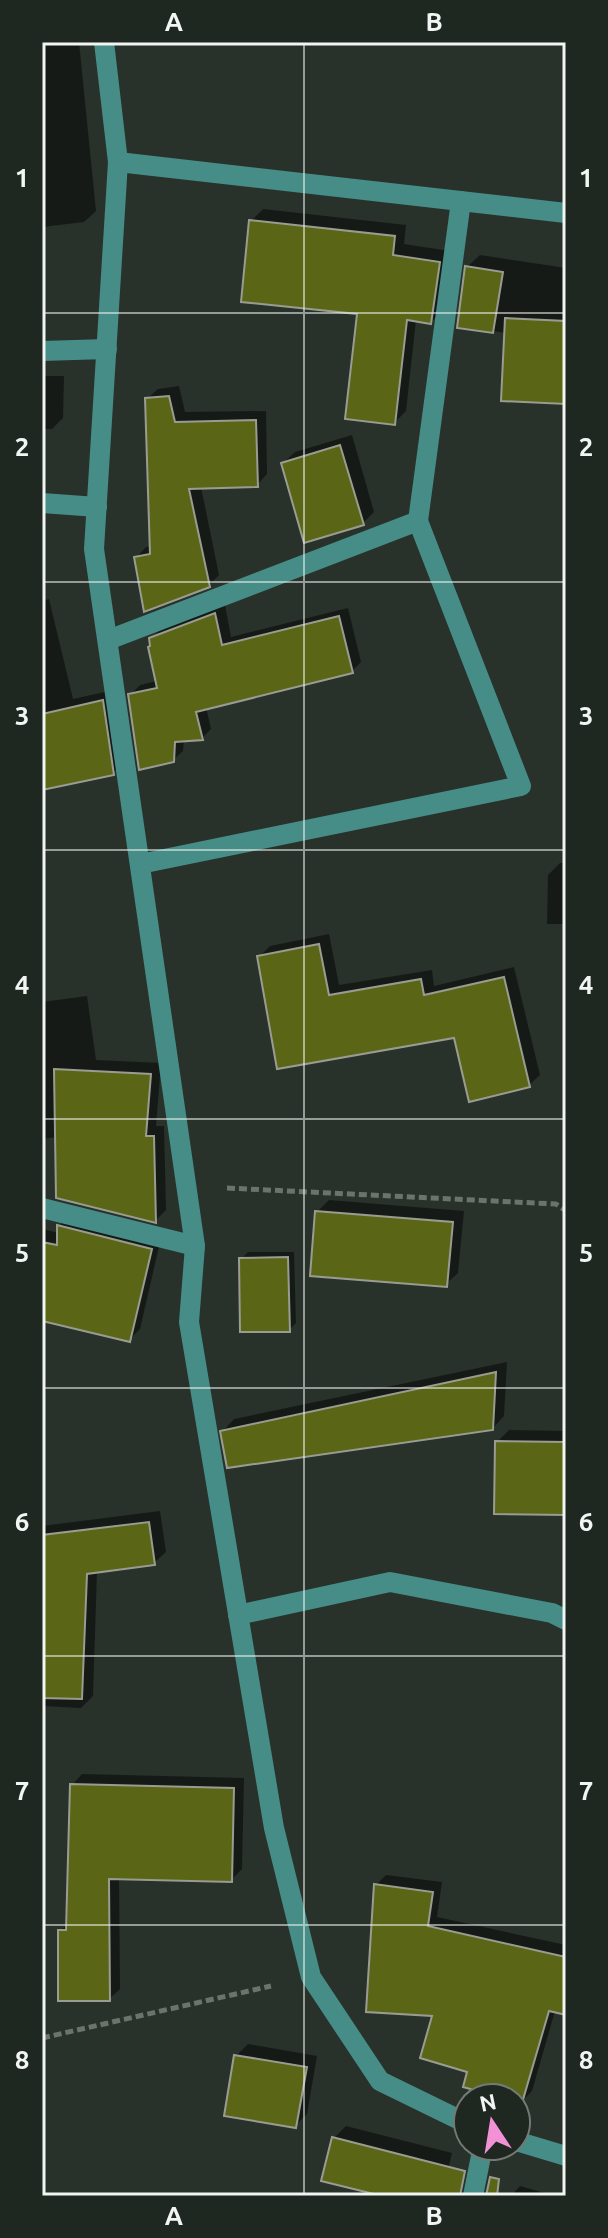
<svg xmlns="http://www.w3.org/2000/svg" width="608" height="2238" font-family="Ubuntu,sans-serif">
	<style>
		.shadow { fill: #0007 }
		.building { fill: #5a6616; stroke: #999c91; stroke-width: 2 }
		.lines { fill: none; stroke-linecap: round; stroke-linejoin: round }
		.path { stroke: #6c736d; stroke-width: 5; stroke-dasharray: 8 4; stroke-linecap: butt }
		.minor { stroke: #458d86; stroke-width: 20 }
		.grid { fill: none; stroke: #f1f6f2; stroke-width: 2; stroke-opacity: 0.55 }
		.neatline { fill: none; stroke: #f1f6f2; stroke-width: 3 }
		.grid-label { font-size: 26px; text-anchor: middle; font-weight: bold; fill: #f1f6f2 }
	</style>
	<rect width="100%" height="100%" fill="#29312b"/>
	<!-- shadow -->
	<g class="shadow">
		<polygon points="79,42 96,211 84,222 42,227 42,45"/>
		<polygon points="263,209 406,225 404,244 450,251 442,310 431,322 416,320 406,411 394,423 359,313 251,221"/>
		<polygon points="480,255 566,268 566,402 506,333 459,326 467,267"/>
		<polygon points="42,376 64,376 63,418 52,429 42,429"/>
		<polygon points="179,386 185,412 266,411 267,474 257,485 201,487 219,575 209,585 136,558 146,547 151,546 147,399 158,389"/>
		<polygon points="352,435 374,512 363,523 283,463 295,452"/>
		<polygon points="49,599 73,699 114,690 124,761 113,773 42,788 42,601"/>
		<polygon points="225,605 231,637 348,608 361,662 352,671 206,707 211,729 202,738 184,739 183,751 173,760 130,695 140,685 157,681 151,639 161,629"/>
		<polygon points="560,863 566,863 566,924 547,924 548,875"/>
		<polygon points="329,934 339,985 432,970 434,986 514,967 540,1075 529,1085 455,1036 278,1067 259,957 270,946"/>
		<polygon points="87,996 96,1060 161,1063 156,1126 164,1126 166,1210 155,1221 57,1137 42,1139 42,1002"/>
		<polygon points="329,1200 464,1211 458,1273 446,1284 317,1212"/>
		<polygon points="69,1215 161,1238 140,1329 129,1340 42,1319 42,1229 59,1233 59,1226"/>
		<polygon points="248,1252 294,1252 296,1323 289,1330 241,1259"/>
		<polygon points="507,1362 504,1416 493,1428 223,1431 234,1419"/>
		<polygon points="509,1430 566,1431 566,1513 497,1442"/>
		<polygon points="160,1511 166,1552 154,1563 97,1571 93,1696 81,1708 42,1706 42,1526"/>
		<polygon points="82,1774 244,1778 242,1869 231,1880 119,1877 120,1989 109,1999 60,1931 68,1924 72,1785"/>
		<polygon points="386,1875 442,1882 437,1917 566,1945 566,2007 555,2011 532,2091 522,2101 510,2098 470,2071 434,2014 376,1885"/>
		<polygon points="248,2044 317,2056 307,2114 296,2125 236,2056"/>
		<polygon points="346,2126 452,2153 442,2194 390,2196 334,2138"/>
		<polygon points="520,2186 555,2196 511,2196"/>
	</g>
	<!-- building -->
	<g class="building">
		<polygon points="249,220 395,236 393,255 440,262 431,324 407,320 395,425 345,419 357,314 241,302"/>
		<polygon points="465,266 503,272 493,333 457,328"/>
		<polygon points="505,318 566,321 566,404 501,401"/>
		<polygon points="169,396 175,422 256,420 258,487 189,489 210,587 144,612 134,557 150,554 145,398"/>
		<polygon points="340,445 364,525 304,543 281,463"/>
		<polygon points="215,613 222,645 339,616 353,673 196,712 203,740 175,742 174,762 139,770 128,694 157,688 148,647 150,646 149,638"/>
		<polygon points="103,700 114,775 42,790 42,714"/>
		<polygon points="319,944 329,995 421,979 424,995 504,977 530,1087 469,1102 454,1038 277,1069 257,956"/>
		<polygon points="54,1069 151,1074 146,1136 154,1136 156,1223 56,1198"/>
		<polygon points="315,1211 453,1222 447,1287 310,1276"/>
		<polygon points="57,1225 152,1249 130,1342 42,1321 42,1242 57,1245"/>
		<polygon points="288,1257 290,1332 240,1332 239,1258"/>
		<polygon points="496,1372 493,1430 227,1468 220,1431"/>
		<polygon points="495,1441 566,1442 566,1515 494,1514"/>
		<polygon points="149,1522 155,1565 87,1574 82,1699 42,1698 42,1535"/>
		<polygon points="70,1784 234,1788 232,1882 109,1879 110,2001 58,2001 58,1930 66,1930"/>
		<polygon points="374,1884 433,1892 428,1926 566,1957 566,2015 549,2011 522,2103 516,2102 516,2098 503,2098 463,2087 467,2072 420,2058 432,2016 366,2012"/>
		<polygon points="234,2055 307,2067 296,2128 224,2116"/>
		<polygon points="332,2137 465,2171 460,2196 382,2196 321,2181"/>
		<polygon points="490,2177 499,2179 497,2196 486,2196"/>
	</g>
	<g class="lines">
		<!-- path -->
		<g class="path">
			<polyline points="227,1188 556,1204 566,1211"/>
			<polyline points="42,2038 271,1986"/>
		</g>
		<!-- minor -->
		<g class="minor">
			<polyline points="104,42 118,162 94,549 195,1246 189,1322 274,1828 311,1977 380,2081 468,2124"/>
			<polyline points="118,162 566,213"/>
			<polyline points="42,351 107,349"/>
			<polyline points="42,503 97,507"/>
			<polyline points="108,640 418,521"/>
			<polyline points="140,864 521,786 418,521 461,201"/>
			<polyline points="42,1208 195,1246"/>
			<polyline points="238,1615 390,1582 552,1613 566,1620"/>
			<polyline points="516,2141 566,2156"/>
			<polyline points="473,2196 483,2146"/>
		</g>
	</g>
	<!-- grid -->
	<path class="grid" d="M 304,42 L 304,2196M 42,313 L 566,313M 42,582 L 566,582M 42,850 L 566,850M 42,1119 L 566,1119M 42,1388 L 566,1388M 42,1656 L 566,1656M 42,1925 L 566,1925"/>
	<!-- border -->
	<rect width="608" height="2238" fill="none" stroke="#1f2721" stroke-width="88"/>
	<!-- north arrow -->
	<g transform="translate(492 2122) rotate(348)"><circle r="38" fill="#1f2721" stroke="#737a75" stroke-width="2"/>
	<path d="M0-6L14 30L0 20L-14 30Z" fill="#f391d6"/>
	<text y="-12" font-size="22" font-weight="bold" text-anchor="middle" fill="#f1f6f2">N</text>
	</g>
	<rect x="44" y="44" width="520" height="2150" class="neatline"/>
	<g class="grid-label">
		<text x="174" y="31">A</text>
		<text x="434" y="31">B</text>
		<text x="22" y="187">1</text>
		<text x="586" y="187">1</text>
		<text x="22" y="456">2</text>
		<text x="586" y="456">2</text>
		<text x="22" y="725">3</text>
		<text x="586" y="725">3</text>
		<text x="22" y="994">4</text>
		<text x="586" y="994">4</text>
		<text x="22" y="1262">5</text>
		<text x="586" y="1262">5</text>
		<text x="22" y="1531">6</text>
		<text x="586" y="1531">6</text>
		<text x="22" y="1800">7</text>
		<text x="586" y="1800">7</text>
		<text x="22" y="2069">8</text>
		<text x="586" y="2069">8</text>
		<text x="174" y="2225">A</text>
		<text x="434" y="2225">B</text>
	</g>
</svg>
